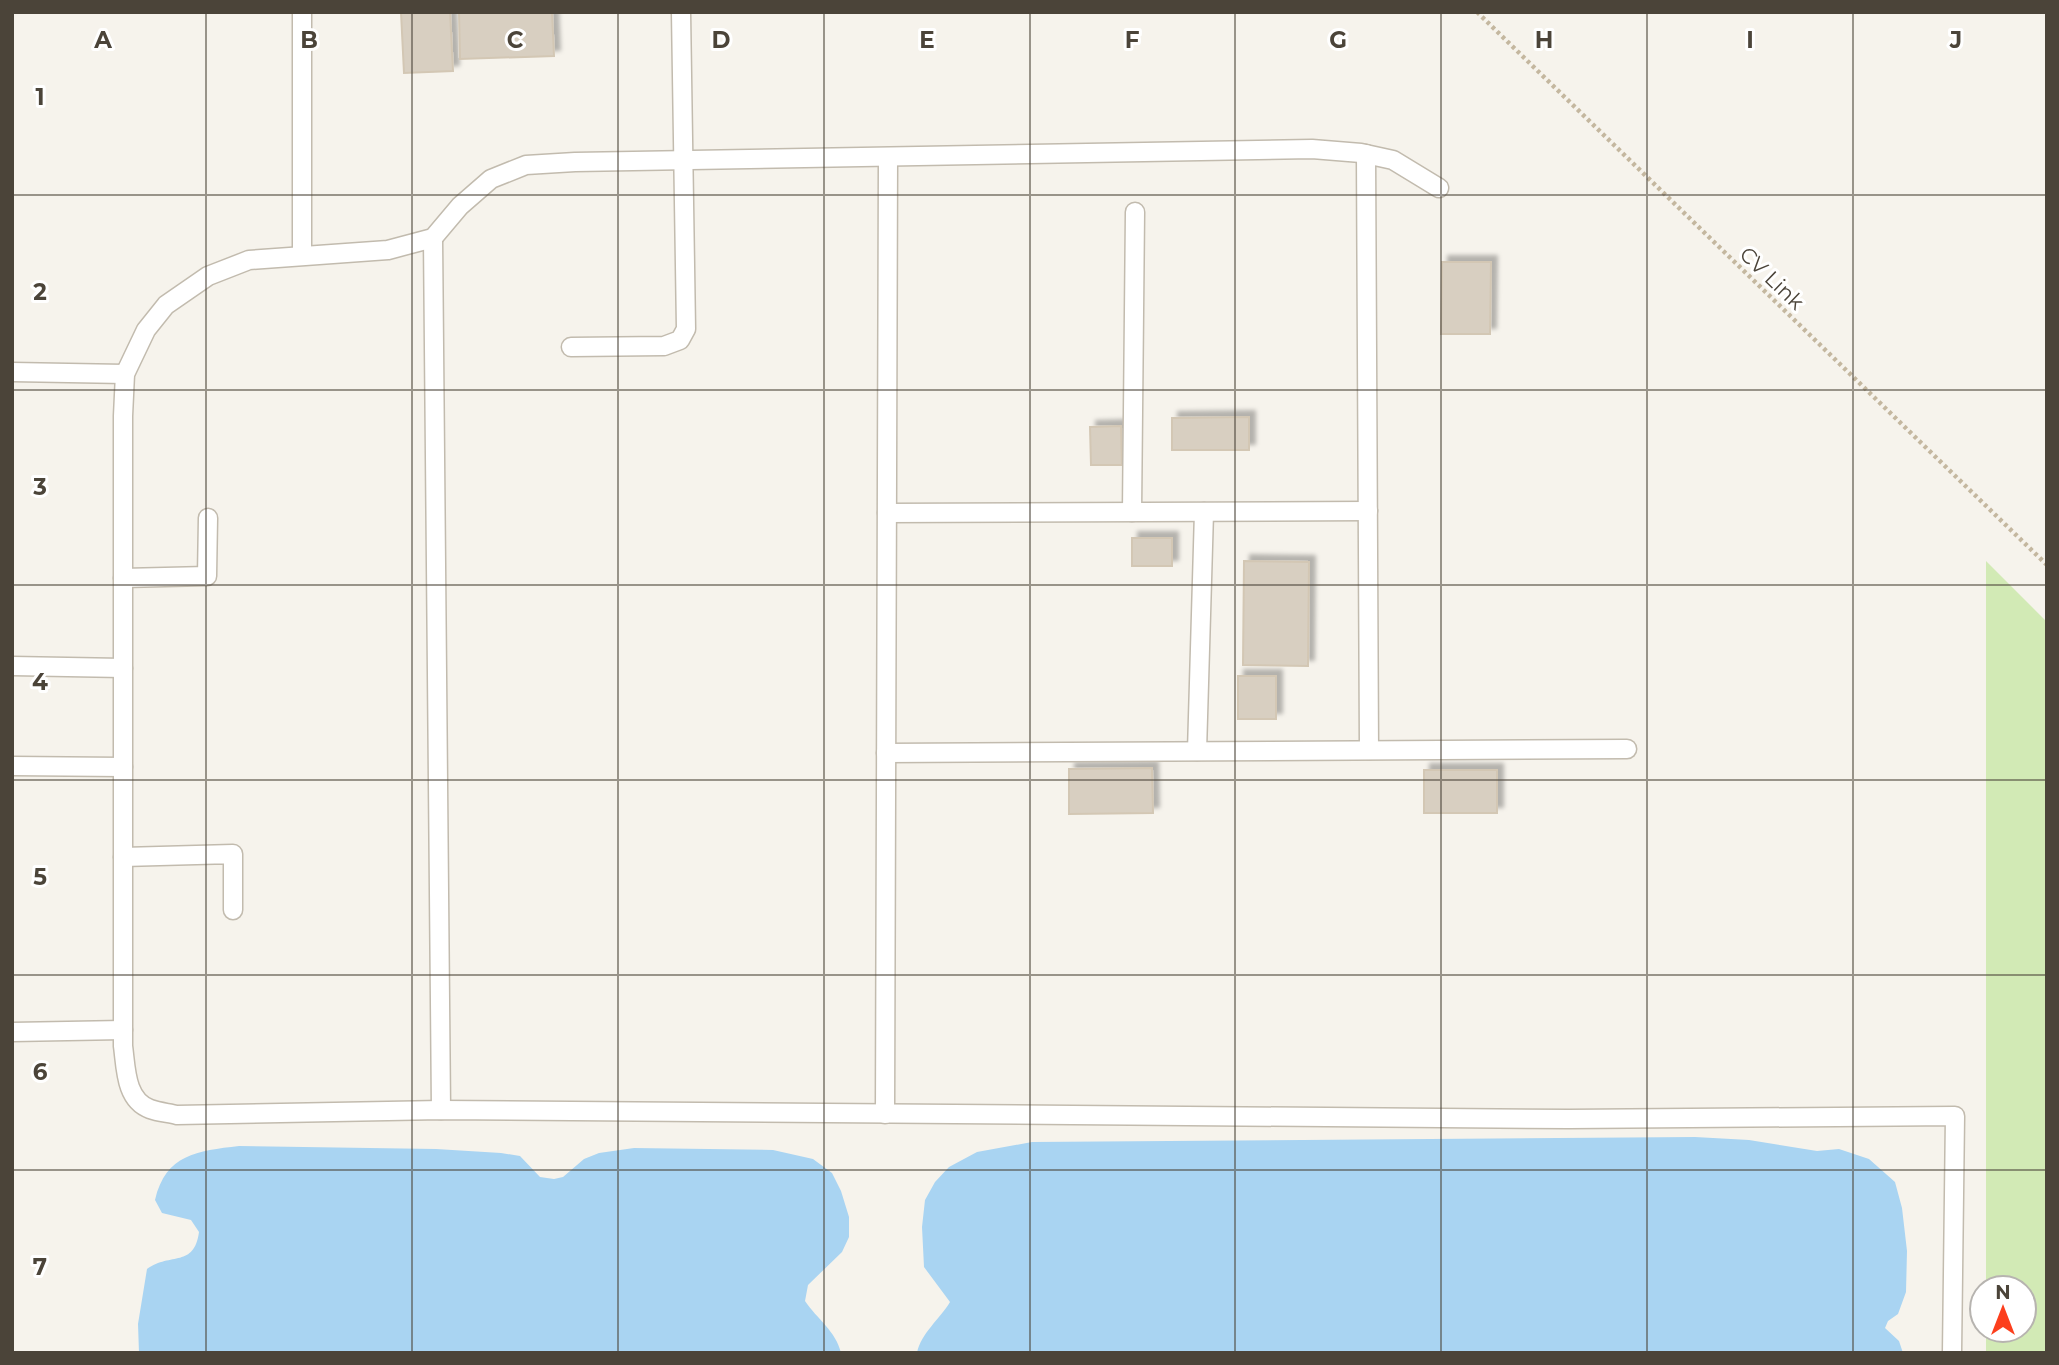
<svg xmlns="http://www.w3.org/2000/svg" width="2059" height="1365" font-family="Montserrat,sans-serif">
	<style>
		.green { fill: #d2eab5 }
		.water { fill: #a9d4f2 }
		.building { fill: #d8cfc1; stroke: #d3c7b4; stroke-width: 2; filter: url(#shadow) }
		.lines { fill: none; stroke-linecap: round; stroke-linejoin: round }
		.lane-casing { stroke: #c2bbae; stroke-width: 21 }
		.path { stroke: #c4b79f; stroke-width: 4.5; stroke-dasharray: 3.5 3.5; stroke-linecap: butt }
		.lane { stroke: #fff; stroke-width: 18 }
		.grid { fill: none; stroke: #4b4439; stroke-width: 2; stroke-opacity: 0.55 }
		.labels { text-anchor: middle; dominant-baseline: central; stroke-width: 6; stroke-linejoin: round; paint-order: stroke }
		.street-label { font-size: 21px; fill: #4b4439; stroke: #fff }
		.grid-label { font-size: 23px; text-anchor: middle; font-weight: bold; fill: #4b4439; stroke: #fff; stroke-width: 6; stroke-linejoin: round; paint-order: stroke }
	</style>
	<defs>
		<filter id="shadow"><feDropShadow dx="6" dy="-6" stdDeviation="2" flood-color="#0004"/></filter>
	</defs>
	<rect width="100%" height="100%" fill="#f6f3ec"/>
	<!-- green -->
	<polygon class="green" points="1986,561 2047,622 2047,1353 1986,1353 1986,1330 2024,1330 2024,1288 1986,1288"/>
	<!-- water -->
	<g class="water">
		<path d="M 1695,1137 L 1749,1140 L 1817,1151 L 1839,1149 L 1869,1159 L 1895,1182 L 1902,1208 L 1907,1251 L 1906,1292 L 1898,1314 L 1888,1321 L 1885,1328 L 1899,1341 L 1903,1353 L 917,1353 C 921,1333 940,1319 950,1302 L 924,1267 L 922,1227 L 925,1200 L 935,1182 L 949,1167 L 977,1152 L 1032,1142 Z"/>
		<path d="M 239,1146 L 436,1149 L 501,1153 L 520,1156 L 540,1177 L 554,1179 L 563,1177 L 584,1159 L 599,1153 L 634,1148 L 773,1150 L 813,1159 L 832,1173 L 841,1191 L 849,1217 L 849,1237 L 842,1252 L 808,1285 L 805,1301 C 817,1319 836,1331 841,1353 L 139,1353 L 138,1324 L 147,1269 C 171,1252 194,1268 199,1232 L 191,1220 L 162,1213 L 155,1200 C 166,1154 197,1151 239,1146 Z"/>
	</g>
	<!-- building -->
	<g class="building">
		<polygon points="401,12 450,12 453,71 404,73"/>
		<polygon points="459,12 552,12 554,56 460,59"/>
		<polygon points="1442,262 1491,262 1490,334 1441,334"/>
		<polygon points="1249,417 1249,450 1172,450 1172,418"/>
		<polygon points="1121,426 1122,465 1091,465 1090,427"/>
		<rect x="1132" y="538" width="40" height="28"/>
		<polygon points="1244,561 1309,562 1308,666 1243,665"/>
		<rect x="1238" y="676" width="38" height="43"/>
		<polygon points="1152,768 1153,813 1069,814 1069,769"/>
		<rect x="1424" y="770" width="73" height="43"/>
	</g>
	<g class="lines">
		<!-- lane casing -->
		<g class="lane-casing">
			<g id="lane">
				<polyline points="302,12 302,254"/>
				<polyline points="1366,154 1369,750"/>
				<path d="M 1439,188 L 1393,160 L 1361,153 L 1312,149 L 575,162 L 526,165 L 491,179 L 460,206 L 433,238 L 388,250 L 249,260 L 208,276 L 166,305 L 146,330 L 125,374 L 123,416 L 123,1046 C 126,1067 125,1100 150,1109 C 158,1112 169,1113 177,1115 L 441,1110 L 1569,1119 L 1955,1116 L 1952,1353"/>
				<polyline points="433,238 441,1110"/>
				<polyline points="571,347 664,346 680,340 686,329 681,12"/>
				<polyline points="12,372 125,374"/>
				<polyline points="1132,512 1135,212"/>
				<polyline points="887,513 1368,511"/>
				<polyline points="123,578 207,576 208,518"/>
				<polyline points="12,666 123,668"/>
				<polyline points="1197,751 1204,512"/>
				<polyline points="886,753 1627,749"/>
				<polyline points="12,766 123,767"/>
				<polyline points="123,857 233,854 233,910"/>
				<polyline points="12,1032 123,1030"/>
				<polyline points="885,1114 888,157"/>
			</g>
		</g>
		<!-- path -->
		<polyline class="path" points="1477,12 2047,565"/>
		<!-- lane -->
		<use href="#lane" class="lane"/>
	</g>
	<!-- grid -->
	<path class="grid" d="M 206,12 L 206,1353M 412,12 L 412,1353M 618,12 L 618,1353M 824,12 L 824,1353M 1030,12 L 1030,1353M 1235,12 L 1235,1353M 1441,12 L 1441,1353M 1647,12 L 1647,1353M 1853,12 L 1853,1353M 12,195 L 2047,195M 12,390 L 2047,390M 12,585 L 2047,585M 12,780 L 2047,780M 12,975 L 2047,975M 12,1170 L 2047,1170"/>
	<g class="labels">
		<!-- street labels -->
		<g class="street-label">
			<text transform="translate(1772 278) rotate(44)">CV Link</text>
		</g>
	</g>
	<g class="grid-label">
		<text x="103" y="48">A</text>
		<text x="309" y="48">B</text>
		<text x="515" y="48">C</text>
		<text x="721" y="48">D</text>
		<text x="927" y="48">E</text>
		<text x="1132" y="48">F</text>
		<text x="1338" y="48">G</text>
		<text x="1544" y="48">H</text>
		<text x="1750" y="48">I</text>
		<text x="1956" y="48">J</text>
		<text x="40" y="105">1</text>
		<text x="40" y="300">2</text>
		<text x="40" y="495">3</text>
		<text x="40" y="690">4</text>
		<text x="40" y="885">5</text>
		<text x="40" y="1080">6</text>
		<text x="40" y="1275">7</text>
	</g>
	<!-- border -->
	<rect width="2059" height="1365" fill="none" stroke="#4b4439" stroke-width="28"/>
	<!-- north arrow -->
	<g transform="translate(2003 1309)"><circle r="33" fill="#ffffff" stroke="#b7b4b0" stroke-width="2"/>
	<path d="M0-5L12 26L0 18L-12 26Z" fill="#fc3f1d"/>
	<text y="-10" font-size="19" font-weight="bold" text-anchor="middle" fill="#4b4439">N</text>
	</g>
</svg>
